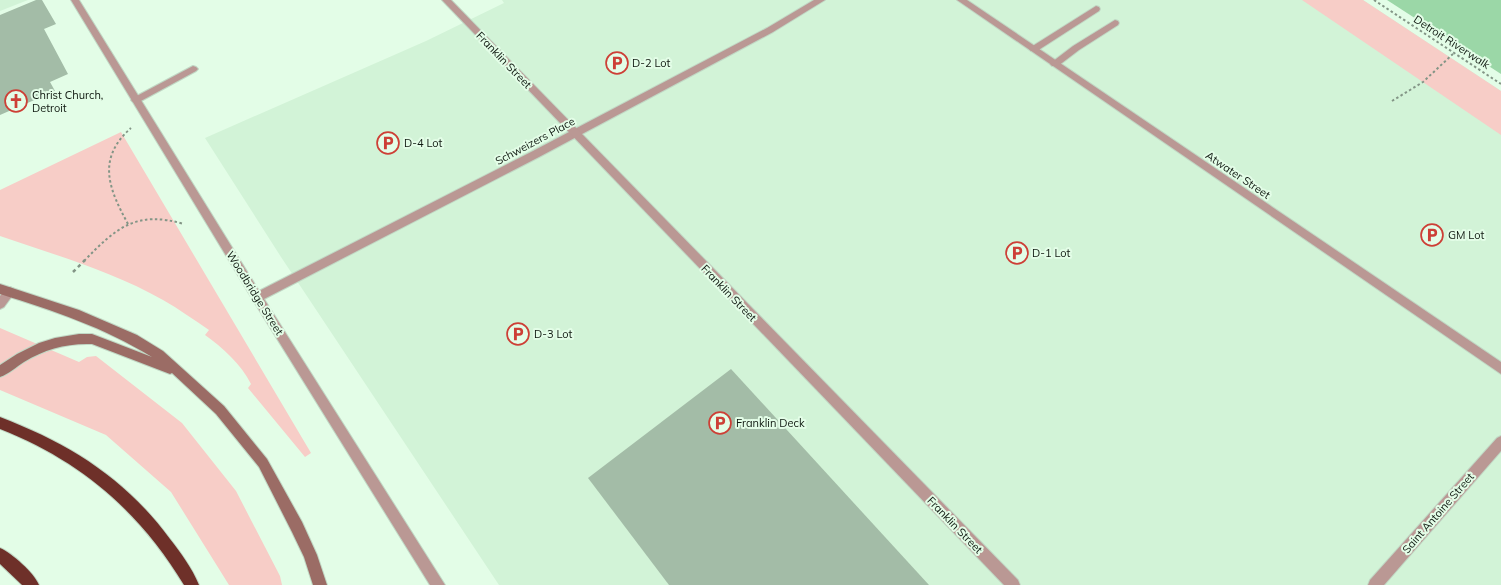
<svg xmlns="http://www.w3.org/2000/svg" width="1501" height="585" font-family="Mulish,sans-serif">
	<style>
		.built { fill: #d2f3d7 }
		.green { fill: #f7cdc7 }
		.water { fill: #9bd7a7 }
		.building { fill: #a3bca7 }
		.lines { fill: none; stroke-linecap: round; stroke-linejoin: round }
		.service-casing { stroke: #c1d8c5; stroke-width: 2 }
		.minor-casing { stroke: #c1d8c5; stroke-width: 2 }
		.tertiary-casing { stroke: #c1d8c5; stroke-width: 2 }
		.secondary-casing { stroke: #c1d8c5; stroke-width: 2 }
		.motorway-casing { stroke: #c1d8c5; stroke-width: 2 }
		.path-far1 { stroke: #839586; stroke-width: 2; stroke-dasharray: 2.5 2.5; stroke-linecap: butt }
		.path { stroke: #839586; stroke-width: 2.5; stroke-dasharray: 3.5 3.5; stroke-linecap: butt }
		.service { fill: #ba9894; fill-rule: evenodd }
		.minor { fill: #ba9894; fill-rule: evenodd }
		.tertiary { fill: #ba9894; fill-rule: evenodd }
		.secondary { fill: #9b6c65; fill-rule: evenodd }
		.motorway { fill: #6e3029; fill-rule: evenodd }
		.labels { text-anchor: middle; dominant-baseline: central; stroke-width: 4; stroke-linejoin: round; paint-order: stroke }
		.street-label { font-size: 11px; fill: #0f1810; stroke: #e3fde7 }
		.poi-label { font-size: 11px; fill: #0f1810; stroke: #e3fde7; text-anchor: start }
	</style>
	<rect width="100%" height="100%" fill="#e3fde7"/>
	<!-- built -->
	<g class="built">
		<polygon points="0,0 28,0 0,11"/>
		<polygon points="502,0 1363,0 1501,91 1501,585 499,585 281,257 205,138 426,41 504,3"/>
	</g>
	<!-- green -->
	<g class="green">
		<polygon points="1302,0 1363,0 1501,91 1501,135"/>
		<path d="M 121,132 L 311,453 L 305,457 L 248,388 L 251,384 C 241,364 223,348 205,335 L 209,330 C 194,320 179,309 163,300 C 112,271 55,255 0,236 L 0,190 Z"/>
		<polygon points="0,328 79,362 87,357 96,356 182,423 236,491 280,576 282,585 229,585 171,492 106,435 0,390"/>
	</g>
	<!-- water -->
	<polygon class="water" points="1387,0 1501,0 1501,74"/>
	<!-- building -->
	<g class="building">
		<polygon points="36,0 42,0 56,24 44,29 68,74 50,82 55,91 0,115 0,15"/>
		<polygon points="731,369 929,585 669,585 588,478"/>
	</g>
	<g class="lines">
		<!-- service casing -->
		<g class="service-casing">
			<g id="service">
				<polygon points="1096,6 1099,7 1100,9 1099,11 1037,51 1031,51 1029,49 1031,47"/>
				<polygon points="1115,20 1118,21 1119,23 1118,25 1079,50 1058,66 1052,66 1050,64 1052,62 1073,46"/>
				<polygon points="193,66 196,67 198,69 196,71 139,102 133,102 131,100 133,98"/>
			</g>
		</g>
		<!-- minor casing -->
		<g class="minor-casing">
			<polygon id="minor" points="71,0 79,0 259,291 533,151 767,28 814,0 825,0 773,32 539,157 264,299 445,585 430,585 253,300"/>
		</g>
		<!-- tertiary casing -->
		<g class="tertiary-casing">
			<g id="tertiary">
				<polygon points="442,0 451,0 1018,580 1020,585 1004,585"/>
				<polygon points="957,0 967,0 1501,362 1501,374"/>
				<polygon points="10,287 14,289 15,292 4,307 0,309 0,296 6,289"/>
				<polygon points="1501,436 1501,451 1384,585 1368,585 1370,580 1497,438"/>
			</g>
		</g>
		<!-- secondary casing -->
		<g class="secondary-casing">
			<path id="secondary" d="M 0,284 L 79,310 L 137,335 L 163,351 L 224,406 L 267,459 L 302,522 L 317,555 L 327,585 L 313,585 L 304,557 L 292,532 L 259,467 L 216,414 L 172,373 L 170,374 L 92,344 C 67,343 45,349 24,362 C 16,367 9,374 0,377 L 0,365 L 17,354 L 39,343 L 55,338 L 79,334 L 92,334 L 152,357 C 103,327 54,311 0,294 Z"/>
		</g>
		<!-- motorway casing -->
		<g class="motorway-casing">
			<g id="motorway">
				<path d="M 0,417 C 70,444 125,478 170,539 C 181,553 192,568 199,585 L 184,585 C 139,511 81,461 0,429 Z"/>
				<path d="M 0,548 C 12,553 34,573 39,585 L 22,585 L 0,564 Z"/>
			</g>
		</g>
		<!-- path-far1 -->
		<g class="path-far1">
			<polyline points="1374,0 1501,84"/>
			<polyline points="1392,101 1423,82 1454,53"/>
			<path d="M 128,224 C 109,189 96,159 131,128"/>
			<path d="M 84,261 C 116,228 136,210 184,224"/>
		</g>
		<!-- path -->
		<polyline class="path" points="73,272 85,260"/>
		<!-- service -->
		<use href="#service" class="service"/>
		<!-- minor -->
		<use href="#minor" class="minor"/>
		<!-- tertiary -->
		<use href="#tertiary" class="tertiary"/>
		<!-- secondary -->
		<use href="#secondary" class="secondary"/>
		<!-- motorway -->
		<use href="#motorway" class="motorway"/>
	</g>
	<!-- icons -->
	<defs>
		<g id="parking-ring" transform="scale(1.15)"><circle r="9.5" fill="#e3fde7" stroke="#cd3f36" stroke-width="1.5"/><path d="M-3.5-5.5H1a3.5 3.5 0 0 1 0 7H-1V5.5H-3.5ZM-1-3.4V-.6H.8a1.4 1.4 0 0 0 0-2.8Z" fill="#cd3f36"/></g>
		<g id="church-ring" transform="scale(1.15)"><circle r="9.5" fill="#e3fde7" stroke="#cd3f36" stroke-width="1.5"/><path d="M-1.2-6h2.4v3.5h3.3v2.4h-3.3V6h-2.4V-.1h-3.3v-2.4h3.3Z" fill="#cd3f36"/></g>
	</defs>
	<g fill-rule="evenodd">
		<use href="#parking-ring" x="617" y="63"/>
		<use href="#church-ring" x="16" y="101"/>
		<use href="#parking-ring" x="388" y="143"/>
		<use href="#parking-ring" x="1432" y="235"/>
		<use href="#parking-ring" x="1017" y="253"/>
		<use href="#parking-ring" x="518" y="334"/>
		<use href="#parking-ring" x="720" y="423"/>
	</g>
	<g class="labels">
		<!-- street labels -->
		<g class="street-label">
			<text transform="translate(1452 42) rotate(33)">Detroit Riverwalk</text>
			<text transform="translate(504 60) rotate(46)">Franklin Street</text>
			<text transform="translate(535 141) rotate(-28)">Schweizers Place</text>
			<text transform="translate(1238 175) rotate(34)">Atwater Street</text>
			<text transform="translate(255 293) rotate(58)">Woodbridge Street</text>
			<text transform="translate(729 293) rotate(46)">Franklin Street</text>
			<text transform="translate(1438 513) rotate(-49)">Saint Antoine Street</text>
			<text transform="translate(955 525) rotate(46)">Franklin Street</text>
		</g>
		<!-- poi labels -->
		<g class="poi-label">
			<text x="632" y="63">D-2 Lot</text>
			<text x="32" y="95">Christ Church,<tspan x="32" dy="13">Detroit</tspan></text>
			<text x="404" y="143">D-4 Lot</text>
			<text x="1448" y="235">GM Lot</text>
			<text x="1032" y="253">D-1 Lot</text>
			<text x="534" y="334">D-3 Lot</text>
			<text x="736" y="423">Franklin Deck</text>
		</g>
	</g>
</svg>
